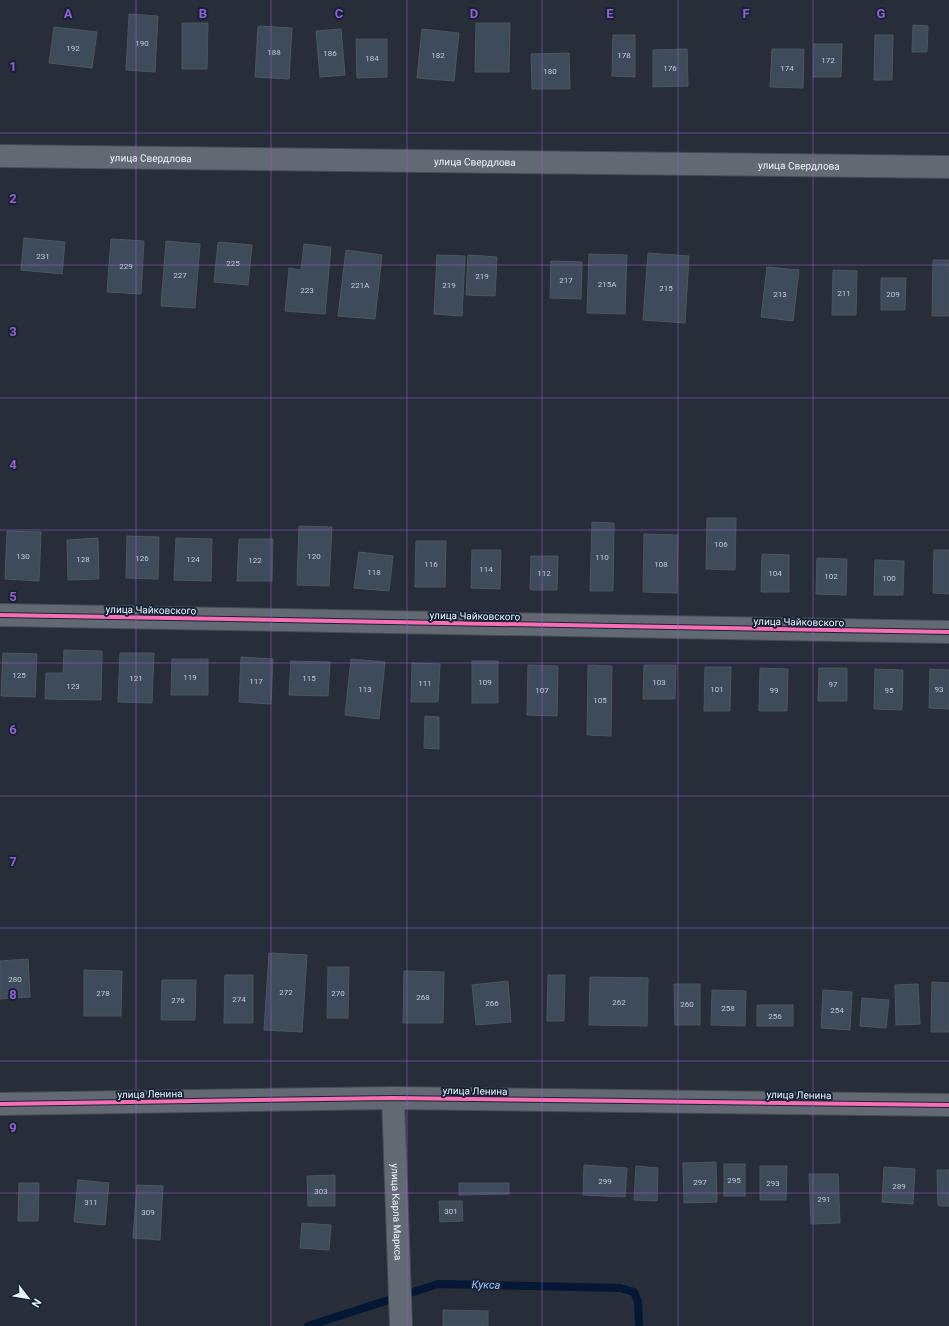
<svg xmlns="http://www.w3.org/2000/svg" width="949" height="1326" font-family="Roboto,sans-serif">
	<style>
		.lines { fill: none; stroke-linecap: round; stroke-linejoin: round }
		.stream { stroke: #041735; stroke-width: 8 }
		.building { fill: #3e4b5b; stroke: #4e555f }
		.street-casing { stroke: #454b54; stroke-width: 24 }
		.secondary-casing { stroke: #454b54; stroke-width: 24 }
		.street { stroke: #626972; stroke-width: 22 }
		.secondary { stroke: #626972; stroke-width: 22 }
		.cycleway-casing { stroke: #152337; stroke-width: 6 }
		.cycleway { stroke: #f96db3; stroke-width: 4 }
		.grid { fill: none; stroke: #975ecf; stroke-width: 1; stroke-opacity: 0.55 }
		.labels { text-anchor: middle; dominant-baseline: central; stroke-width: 4; stroke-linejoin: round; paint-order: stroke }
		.number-label { font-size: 8px; fill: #c0cad5 }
		.street-label { font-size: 10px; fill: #ecf4fe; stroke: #152337 }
		.water-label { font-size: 11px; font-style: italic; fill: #a0c7fe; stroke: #152337 }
		.grid-label { font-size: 13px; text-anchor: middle; font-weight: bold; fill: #975ecf; stroke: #152337; stroke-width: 4; stroke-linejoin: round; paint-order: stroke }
	</style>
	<rect width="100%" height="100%" fill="#272e39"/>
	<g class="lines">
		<!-- stream -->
		<polyline class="stream" points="308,1326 438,1284 620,1288 634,1292 638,1302 639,1326"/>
	</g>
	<!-- building -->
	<g class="building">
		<polygon points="129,14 158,16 155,72 126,70"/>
		<polygon points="182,23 208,23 207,69 182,69"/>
		<polygon points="476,23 510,23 509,72 475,72"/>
		<polygon points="913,25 928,26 927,52 912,52"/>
		<polygon points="258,26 292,28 289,79 255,77"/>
		<polygon points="54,27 97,32 92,68 49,63"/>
		<polygon points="341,29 345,75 320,77 316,31"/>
		<polygon points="422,29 459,33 454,81 417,78"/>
		<polygon points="613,35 635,35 635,77 612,76"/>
		<polygon points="875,35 893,35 892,80 874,80"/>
		<polygon points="356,39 387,39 387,77 357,78"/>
		<polygon points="814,44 842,44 841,77 813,77"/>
		<polygon points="687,49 688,86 653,87 653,50"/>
		<polygon points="772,49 804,49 803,88 770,87"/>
		<polygon points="569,53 570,89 532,89 531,54"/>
		<polygon points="24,238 65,242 62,274 21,270"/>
		<polygon points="111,239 144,241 141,294 107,292"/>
		<polygon points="166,241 200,244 195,308 161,306"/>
		<polygon points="218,242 252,245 248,285 214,282"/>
		<polygon points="304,244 331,247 325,314 285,311 289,268 301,270"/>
		<polygon points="346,250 382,255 375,319 338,316"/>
		<polygon points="648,253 689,256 685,323 643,320"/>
		<polygon points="589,254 627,255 625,314 587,313"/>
		<polygon points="437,255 465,256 462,316 434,314"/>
		<polygon points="468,255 497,257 495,296 466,295"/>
		<polygon points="933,260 949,260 949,316 932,316"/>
		<polygon points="551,261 582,262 581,299 550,298"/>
		<polygon points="767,267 799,270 793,321 761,317"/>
		<polygon points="833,270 857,271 856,315 832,315"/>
		<polygon points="881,278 906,278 905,310 881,310"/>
		<polygon points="707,518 736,518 735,570 706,569"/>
		<polygon points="592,522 614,523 613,591 590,591"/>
		<polygon points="299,526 332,527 329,586 297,585"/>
		<polygon points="7,531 41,532 39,581 5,579"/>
		<polygon points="644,534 678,535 677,593 643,592"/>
		<polygon points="127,536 159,537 158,579 126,578"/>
		<polygon points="98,538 99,579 68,580 67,540"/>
		<polygon points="176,538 212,539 211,581 174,580"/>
		<polygon points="239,539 273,539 272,581 237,581"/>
		<polygon points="416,541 446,541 445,587 415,587"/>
		<polygon points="472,550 501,550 500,589 471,588"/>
		<polygon points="934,550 949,550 949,594 933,593"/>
		<polygon points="359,552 393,556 389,591 354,588"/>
		<polygon points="762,554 789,555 789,592 761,592"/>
		<polygon points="531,556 558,556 557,590 530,590"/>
		<polygon points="817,558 847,559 846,595 816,594"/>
		<polygon points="875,560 904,561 903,595 874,595"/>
		<polygon points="64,650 102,651 101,700 45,699 46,673 63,673"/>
		<polygon points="3,653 37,654 35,697 1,696"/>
		<polygon points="120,653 154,653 152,703 118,702"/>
		<polygon points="241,657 273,659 271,704 239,702"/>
		<polygon points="172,659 208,659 208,695 171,695"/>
		<polygon points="351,659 385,662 379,719 345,715"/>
		<polygon points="291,661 330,662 328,696 289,695"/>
		<rect x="472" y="661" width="26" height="42"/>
		<polygon points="412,663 440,664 438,702 411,702"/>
		<polygon points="528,665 558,666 557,716 527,715"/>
		<polygon points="588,665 612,666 611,736 587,735"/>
		<polygon points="644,665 676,665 675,699 643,699"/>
		<polygon points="705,667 731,667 730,711 704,711"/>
		<polygon points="760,668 788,669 787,711 759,711"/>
		<polygon points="819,668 847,668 847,701 818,701"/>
		<polygon points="875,669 903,670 902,710 874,709"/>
		<polygon points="930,669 949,670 949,709 929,708"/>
		<polygon points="425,716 439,717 439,749 424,748"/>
		<polygon points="269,953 307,955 302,1032 264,1030"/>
		<polygon points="28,959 30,997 0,999 0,961"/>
		<polygon points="328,967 349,967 348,1018 327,1018"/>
		<polygon points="84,970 122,971 121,1016 84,1016"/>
		<polygon points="404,971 444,972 443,1023 403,1023"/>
		<polygon points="225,975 253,975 253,1023 224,1023"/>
		<polygon points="548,975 565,975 564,1021 547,1021"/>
		<polygon points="590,977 648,978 647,1026 589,1025"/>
		<polygon points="162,980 196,980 195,1020 161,1020"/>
		<polygon points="508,981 511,1022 476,1025 472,985"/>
		<polygon points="932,982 949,983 949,1032 931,1032"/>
		<polygon points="674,984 700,984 700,1025 675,1025"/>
		<polygon points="918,984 920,1024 896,1025 895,985"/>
		<polygon points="712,990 746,991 745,1026 711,1025"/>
		<polygon points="823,990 852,992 850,1030 821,1028"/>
		<polygon points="862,998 889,1000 886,1028 860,1026"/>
		<rect x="757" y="1005" width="36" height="21"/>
		<polygon points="716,1162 717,1202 684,1203 683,1163"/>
		<rect x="724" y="1164" width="21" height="32"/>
		<polygon points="584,1165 627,1168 625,1197 583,1195"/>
		<polygon points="636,1166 658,1168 657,1201 634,1200"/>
		<polygon points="760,1166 787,1166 786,1200 760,1200"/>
		<polygon points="884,1167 915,1169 913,1204 882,1202"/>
		<polygon points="937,1170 949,1170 949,1206 938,1206"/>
		<polygon points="809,1174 838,1174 840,1223 811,1224"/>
		<polygon points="335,1175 335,1206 308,1206 307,1176"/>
		<polygon points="78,1180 109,1183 105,1225 74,1222"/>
		<polygon points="19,1183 39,1183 38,1221 18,1221"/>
		<polygon points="459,1183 509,1183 509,1194 459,1195"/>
		<polygon points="137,1185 163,1186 160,1240 133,1238"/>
		<polygon points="439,1201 462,1201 463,1221 440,1222"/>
		<polygon points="302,1223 331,1225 329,1250 300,1248"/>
		<polygon points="443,1310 488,1311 488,1326 443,1326"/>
	</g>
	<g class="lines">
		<!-- street casing -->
		<g class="street-casing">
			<g id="street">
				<path id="s1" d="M 0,156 L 949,167"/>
				<polyline points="0,615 949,632"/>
				<path id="s2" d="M 393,1098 L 401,1326"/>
			</g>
		</g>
		<!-- secondary casing -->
		<g class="secondary-casing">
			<polyline id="secondary" points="0,1104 393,1098 949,1105"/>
		</g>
		<!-- street -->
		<use href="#street" class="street"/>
		<!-- secondary -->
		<use href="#secondary" class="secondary"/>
		<!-- cycleway casing -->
		<g class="cycleway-casing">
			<g id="cycleway">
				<polyline points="0,615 949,632"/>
				<polyline points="0,1104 393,1098 949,1105"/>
			</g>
		</g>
		<!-- cycleway -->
		<use href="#cycleway" class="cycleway"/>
	</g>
	<!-- grid -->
	<path class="grid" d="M 136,0 L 136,1326M 271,0 L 271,1326M 407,0 L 407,1326M 542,0 L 542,1326M 678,0 L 678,1326M 813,0 L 813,1326M 0,133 L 949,133M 0,265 L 949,265M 0,398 L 949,398M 0,530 L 949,530M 0,663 L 949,663M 0,796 L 949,796M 0,928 L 949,928M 0,1061 L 949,1061M 0,1193 L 949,1193"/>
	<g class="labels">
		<!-- number labels -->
		<g class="number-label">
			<text x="142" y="43">190</text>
			<text x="73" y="48">192</text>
			<text x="274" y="52">188</text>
			<text x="330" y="53">186</text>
			<text x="438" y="55">182</text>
			<text x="624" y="55">178</text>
			<text x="372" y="58">184</text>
			<text x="828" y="60">172</text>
			<text x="670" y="68">176</text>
			<text x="787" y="68">174</text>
			<text x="550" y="71">180</text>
			<text x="43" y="256">231</text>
			<text x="233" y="263">225</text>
			<text x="126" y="266">229</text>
			<text x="180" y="275">227</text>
			<text x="482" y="276">219</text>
			<text x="566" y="280">217</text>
			<text x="607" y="284">215А</text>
			<text x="360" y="285">221А</text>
			<text x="449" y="285">219</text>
			<text x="666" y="288">215</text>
			<text x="307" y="290">223</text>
			<text x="844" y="293">211</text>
			<text x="780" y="294">213</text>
			<text x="893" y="294">209</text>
			<text x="721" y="544">106</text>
			<text x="23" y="556">130</text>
			<text x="314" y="556">120</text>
			<text x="602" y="557">110</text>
			<text x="142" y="558">126</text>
			<text x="83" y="559">128</text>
			<text x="193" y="559">124</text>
			<text x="255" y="560">122</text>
			<text x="431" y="564">116</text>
			<text x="661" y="564">108</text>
			<text x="486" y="569">114</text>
			<text x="374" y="572">118</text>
			<text x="544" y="573">112</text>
			<text x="775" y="573">104</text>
			<text x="831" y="576">102</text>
			<text x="889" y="578">100</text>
			<text x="19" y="675">125</text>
			<text x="190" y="677">119</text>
			<text x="136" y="678">121</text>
			<text x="309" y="678">115</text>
			<text x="256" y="681">117</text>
			<text x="485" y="682">109</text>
			<text x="659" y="682">103</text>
			<text x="425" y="683">111</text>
			<text x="833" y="684">97</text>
			<text x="73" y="686">123</text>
			<text x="365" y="689">113</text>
			<text x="717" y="689">101</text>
			<text x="939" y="689">93</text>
			<text x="542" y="690">107</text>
			<text x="774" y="690">99</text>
			<text x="889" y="690">95</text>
			<text x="600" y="700">105</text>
			<text x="15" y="979">280</text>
			<text x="286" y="992">272</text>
			<text x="103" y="993">278</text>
			<text x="338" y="993">270</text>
			<text x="423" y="997">268</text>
			<text x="239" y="999">274</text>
			<text x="178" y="1000">276</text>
			<text x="619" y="1002">262</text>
			<text x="492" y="1003">266</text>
			<text x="687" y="1004">260</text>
			<text x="728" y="1008">258</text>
			<text x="837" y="1010">254</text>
			<text x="775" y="1016">256</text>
			<text x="734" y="1180">295</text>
			<text x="605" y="1181">299</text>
			<text x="700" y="1182">297</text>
			<text x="773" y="1183">293</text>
			<text x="899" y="1186">289</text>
			<text x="321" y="1191">303</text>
			<text x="824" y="1199">291</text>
			<text x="91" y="1202">311</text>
			<text x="451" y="1211">301</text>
			<text x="148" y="1212">309</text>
		</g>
		<!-- street labels -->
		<g class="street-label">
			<text stroke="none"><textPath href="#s1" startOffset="151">улица Свердлова</textPath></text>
			<text stroke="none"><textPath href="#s1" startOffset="475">улица Свердлова</textPath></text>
			<text stroke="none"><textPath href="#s1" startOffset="799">улица Свердлова</textPath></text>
			<text transform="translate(151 610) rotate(1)">улица Чайковского</text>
			<text transform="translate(475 616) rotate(1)">улица Чайковского</text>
			<text transform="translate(799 622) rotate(1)">улица Чайковского</text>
			<text transform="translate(475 1091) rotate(1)">улица Ленина</text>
			<text transform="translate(150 1094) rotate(-1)">улица Ленина</text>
			<text transform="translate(799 1095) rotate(1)">улица Ленина</text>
			<text stroke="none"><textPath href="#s2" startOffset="114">улица Карла Маркса</textPath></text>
		</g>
		<!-- water labels -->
		<g class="water-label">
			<text transform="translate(486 1285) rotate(1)">Кукса</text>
		</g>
	</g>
	<g class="grid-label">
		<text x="68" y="18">A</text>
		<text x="203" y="18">B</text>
		<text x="339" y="18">C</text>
		<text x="474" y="18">D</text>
		<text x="610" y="18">E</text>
		<text x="746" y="18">F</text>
		<text x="881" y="18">G</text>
		<text x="13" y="71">1</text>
		<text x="13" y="203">2</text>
		<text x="13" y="336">3</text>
		<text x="13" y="469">4</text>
		<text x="13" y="601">5</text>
		<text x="13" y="734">6</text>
		<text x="13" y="866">7</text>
		<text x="13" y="999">8</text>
		<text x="13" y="1132">9</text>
	</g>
	<!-- north arrow -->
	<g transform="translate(28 1298) rotate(121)" stroke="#152337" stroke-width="3" paint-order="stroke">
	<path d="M0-3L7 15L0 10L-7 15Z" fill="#ecf4fe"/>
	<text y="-6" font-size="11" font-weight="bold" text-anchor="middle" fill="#ecf4fe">N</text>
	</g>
</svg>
